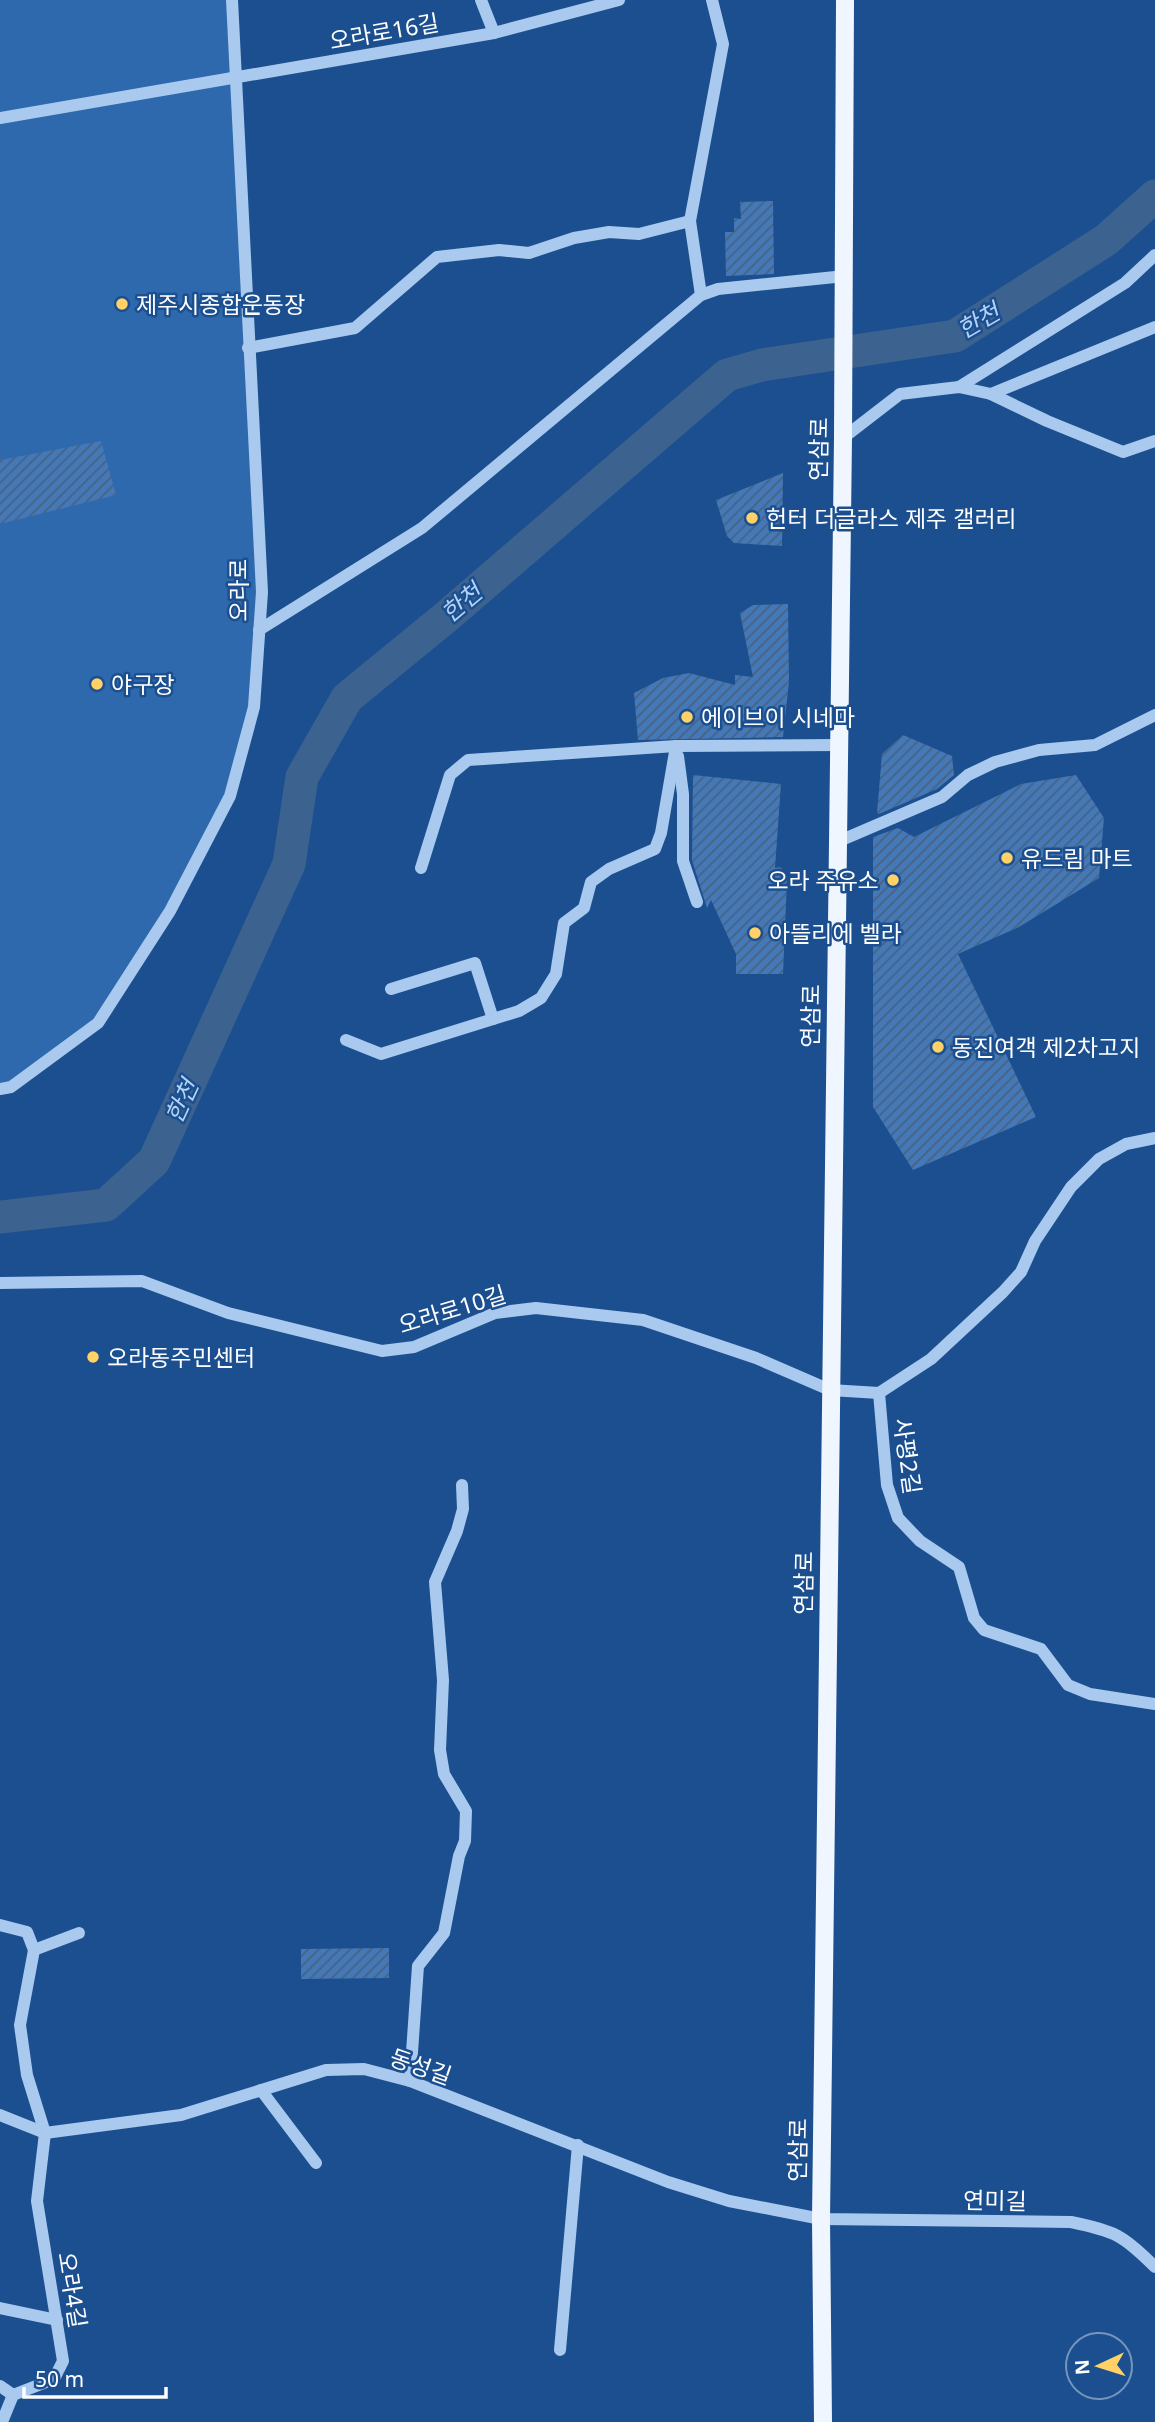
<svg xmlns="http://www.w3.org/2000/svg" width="1155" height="2422" font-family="'Noto Sans','Noto Sans KR',sans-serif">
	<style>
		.green { fill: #2e69ad }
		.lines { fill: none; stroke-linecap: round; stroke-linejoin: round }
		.river { stroke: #3c6290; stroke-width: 33 }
		.building { fill: url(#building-hatch) }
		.minor { stroke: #a9c9ee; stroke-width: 12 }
		.major { stroke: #f0f6ff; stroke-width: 18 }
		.poi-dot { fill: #ffd166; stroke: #1b4f8f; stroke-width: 2.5 }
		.labels { text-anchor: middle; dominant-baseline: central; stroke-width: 5; stroke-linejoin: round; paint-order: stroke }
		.street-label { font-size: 23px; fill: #fff; stroke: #1b4f8f }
		.poi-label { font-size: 23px; fill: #fff; stroke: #1b4f8f; text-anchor: start }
		.water-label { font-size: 24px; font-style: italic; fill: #b5d3f5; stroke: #1b4f8f }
	</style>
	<defs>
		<pattern id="building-hatch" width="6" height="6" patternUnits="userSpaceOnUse" patternTransform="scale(1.75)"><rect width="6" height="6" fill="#4478b7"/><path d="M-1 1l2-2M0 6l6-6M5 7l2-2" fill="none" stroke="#486282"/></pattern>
	</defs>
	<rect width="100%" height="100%" fill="#1b4f8f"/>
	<!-- green -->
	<polygon class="green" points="0,0 227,0 261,608 254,707 230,796 98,1023 0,1088"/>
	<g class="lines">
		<!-- river -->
		<polyline class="river" points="0,1217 106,1205 154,1161 289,864 302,777 347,698 446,617 727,375 762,365 955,336 1106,240 1155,196"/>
	</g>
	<!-- building -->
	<g class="building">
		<polygon points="773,201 774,274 726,276 725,232 734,232 734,218 741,219 740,202"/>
		<polygon points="101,441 116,495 0,524 0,460"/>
		<polygon points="783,473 782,546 734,543 727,536 716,500"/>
		<polygon points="788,604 789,682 783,737 638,740 634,693 663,678 689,673 735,685 735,675 753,677 740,613 753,605"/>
		<polygon points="903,735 952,756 954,775 937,789 879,814 877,813 882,754"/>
		<polygon points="693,775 781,784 775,868 781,867 787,881 783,974 736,974 736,954 711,900 707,908 692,860"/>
		<polygon points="1076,775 1104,818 1099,878 1019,927 958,954 1036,1117 913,1170 873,1107 873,837 898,828 914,837 1021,784"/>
		<polygon points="389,1948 389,1978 301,1979 301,1949"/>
	</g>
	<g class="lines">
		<!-- minor -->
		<g class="minor">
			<polyline points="481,0 494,33"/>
			<polyline points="0,118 494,33 619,0"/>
			<polyline points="690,221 701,295"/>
			<polyline points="248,348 355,328 437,257 499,250 529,253 574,238 609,232 639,234 690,221 723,44 712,0"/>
			<polyline points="959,387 1125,283 1155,255"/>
			<polyline points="991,394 1155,327"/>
			<polyline points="843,438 900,394 959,387 991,394 1047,421 1123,452 1155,441"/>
			<polyline points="259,630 422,528 701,295 718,289 845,276"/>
			<polyline points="678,756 683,794 683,861 697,902"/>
			<polyline points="837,842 942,797 968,775 995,762 1039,750 1095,745 1155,715"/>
			<polyline points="421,868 450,775 468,760 676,746 838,745"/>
			<polyline points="391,989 475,963 493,1019"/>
			<polyline points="346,1040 381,1054 519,1011 541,998 556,974 564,923 584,908 591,882 609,869 655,849 661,833 676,746"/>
			<polyline points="0,1089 11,1087 98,1023 170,911 230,796 254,707 262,592 232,0"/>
			<polyline points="0,1283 142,1281 228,1313 382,1351 414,1347 495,1313 536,1308 643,1320 756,1358 830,1390 879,1393 931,1359 1003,1292 1021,1272 1035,1241 1071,1187 1099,1159 1126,1144 1155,1138"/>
			<polyline points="879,1393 887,1485 898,1518 920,1541 959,1567 974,1618 984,1630 1041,1649 1068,1685 1090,1694 1155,1704"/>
			<polyline points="0,1925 27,1932 34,1950 20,2025 27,2075 45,2133 37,2201 63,2361 54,2379 13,2395 2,2422"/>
			<polyline points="34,1950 79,1933"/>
			<polyline points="410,2081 418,1966 444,1933 459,1856 465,1841 466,1811 444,1774 440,1750 443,1680 435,1582 457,1531 463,1509 462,1485"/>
			<polyline points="261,2090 316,2163"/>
			<path d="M 0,2115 L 45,2133 L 181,2115 L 326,2070 L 364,2069 L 410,2081 L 668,2182 L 729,2201 L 821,2219 L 1071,2222 C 1115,2231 1123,2235 1155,2267"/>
			<polyline points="0,2308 57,2320"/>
			<polyline points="560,2350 578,2145"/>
			<polyline points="0,2386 13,2395"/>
		</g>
		<!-- major -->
		<polyline class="major" points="823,2422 821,2219 843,438 845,0"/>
	</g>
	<!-- markers -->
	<g class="poi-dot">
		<circle cx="122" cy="304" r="7"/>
		<circle cx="752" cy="518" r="7"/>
		<circle cx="97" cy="684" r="7"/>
		<circle cx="687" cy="717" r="7"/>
		<circle cx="1007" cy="858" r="7"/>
		<circle cx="893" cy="880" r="7"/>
		<circle cx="755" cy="933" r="7"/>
		<circle cx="938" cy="1047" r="7"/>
		<circle cx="93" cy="1357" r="7"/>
	</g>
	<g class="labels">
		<!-- street labels -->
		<g class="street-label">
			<text transform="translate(384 31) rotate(-10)">오라로16길</text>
			<text transform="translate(818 449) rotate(-89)">연삼로</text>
			<text transform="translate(238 590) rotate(-90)">오라로</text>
			<text transform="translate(810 1016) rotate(-89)">연삼로</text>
			<text transform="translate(452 1309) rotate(-17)">오라로10길</text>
			<text transform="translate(908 1456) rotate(82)">사평2길</text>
			<text transform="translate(803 1583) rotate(-89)">연삼로</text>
			<text transform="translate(421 2066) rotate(19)">동성길</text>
			<text transform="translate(797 2150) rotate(-89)">연삼로</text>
			<text transform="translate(995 2200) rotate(1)">연미길</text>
			<text transform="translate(73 2290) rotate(81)">오라4길</text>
		</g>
		<!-- poi labels -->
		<g class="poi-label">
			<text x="136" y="304">제주시종합운동장</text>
			<text x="766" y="518">헌터 더글라스 제주 갤러리</text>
			<text x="111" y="684">야구장</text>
			<text x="701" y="717">에이브이 시네마</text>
			<text x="1021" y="858">유드림 마트</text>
			<text x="879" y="880" text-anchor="end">오라 주유소</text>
			<text x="769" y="933">아뜰리에 벨라</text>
			<text x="952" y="1047">동진여객 제2차고지</text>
			<text x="107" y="1357">오라동주민센터</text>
		</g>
		<!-- water labels -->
		<g class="water-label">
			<text transform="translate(978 320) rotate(-30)">한천</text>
			<text transform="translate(461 602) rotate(-40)">한천</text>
			<text transform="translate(181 1101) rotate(-65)">한천</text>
		</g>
	</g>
	<!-- north arrow -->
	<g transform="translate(1099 2366) rotate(266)"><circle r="33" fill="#1b4f8f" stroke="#7695bc" stroke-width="2"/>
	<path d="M0-5L12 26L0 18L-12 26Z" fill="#ffd166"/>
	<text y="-10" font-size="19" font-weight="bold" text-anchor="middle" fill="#ffffff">N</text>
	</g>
	<!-- scale -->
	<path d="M24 2387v10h142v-10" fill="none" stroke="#ffffff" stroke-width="3.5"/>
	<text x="35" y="2387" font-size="21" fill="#ffffff" stroke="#1b4f8f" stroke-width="5" paint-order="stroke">50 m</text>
</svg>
